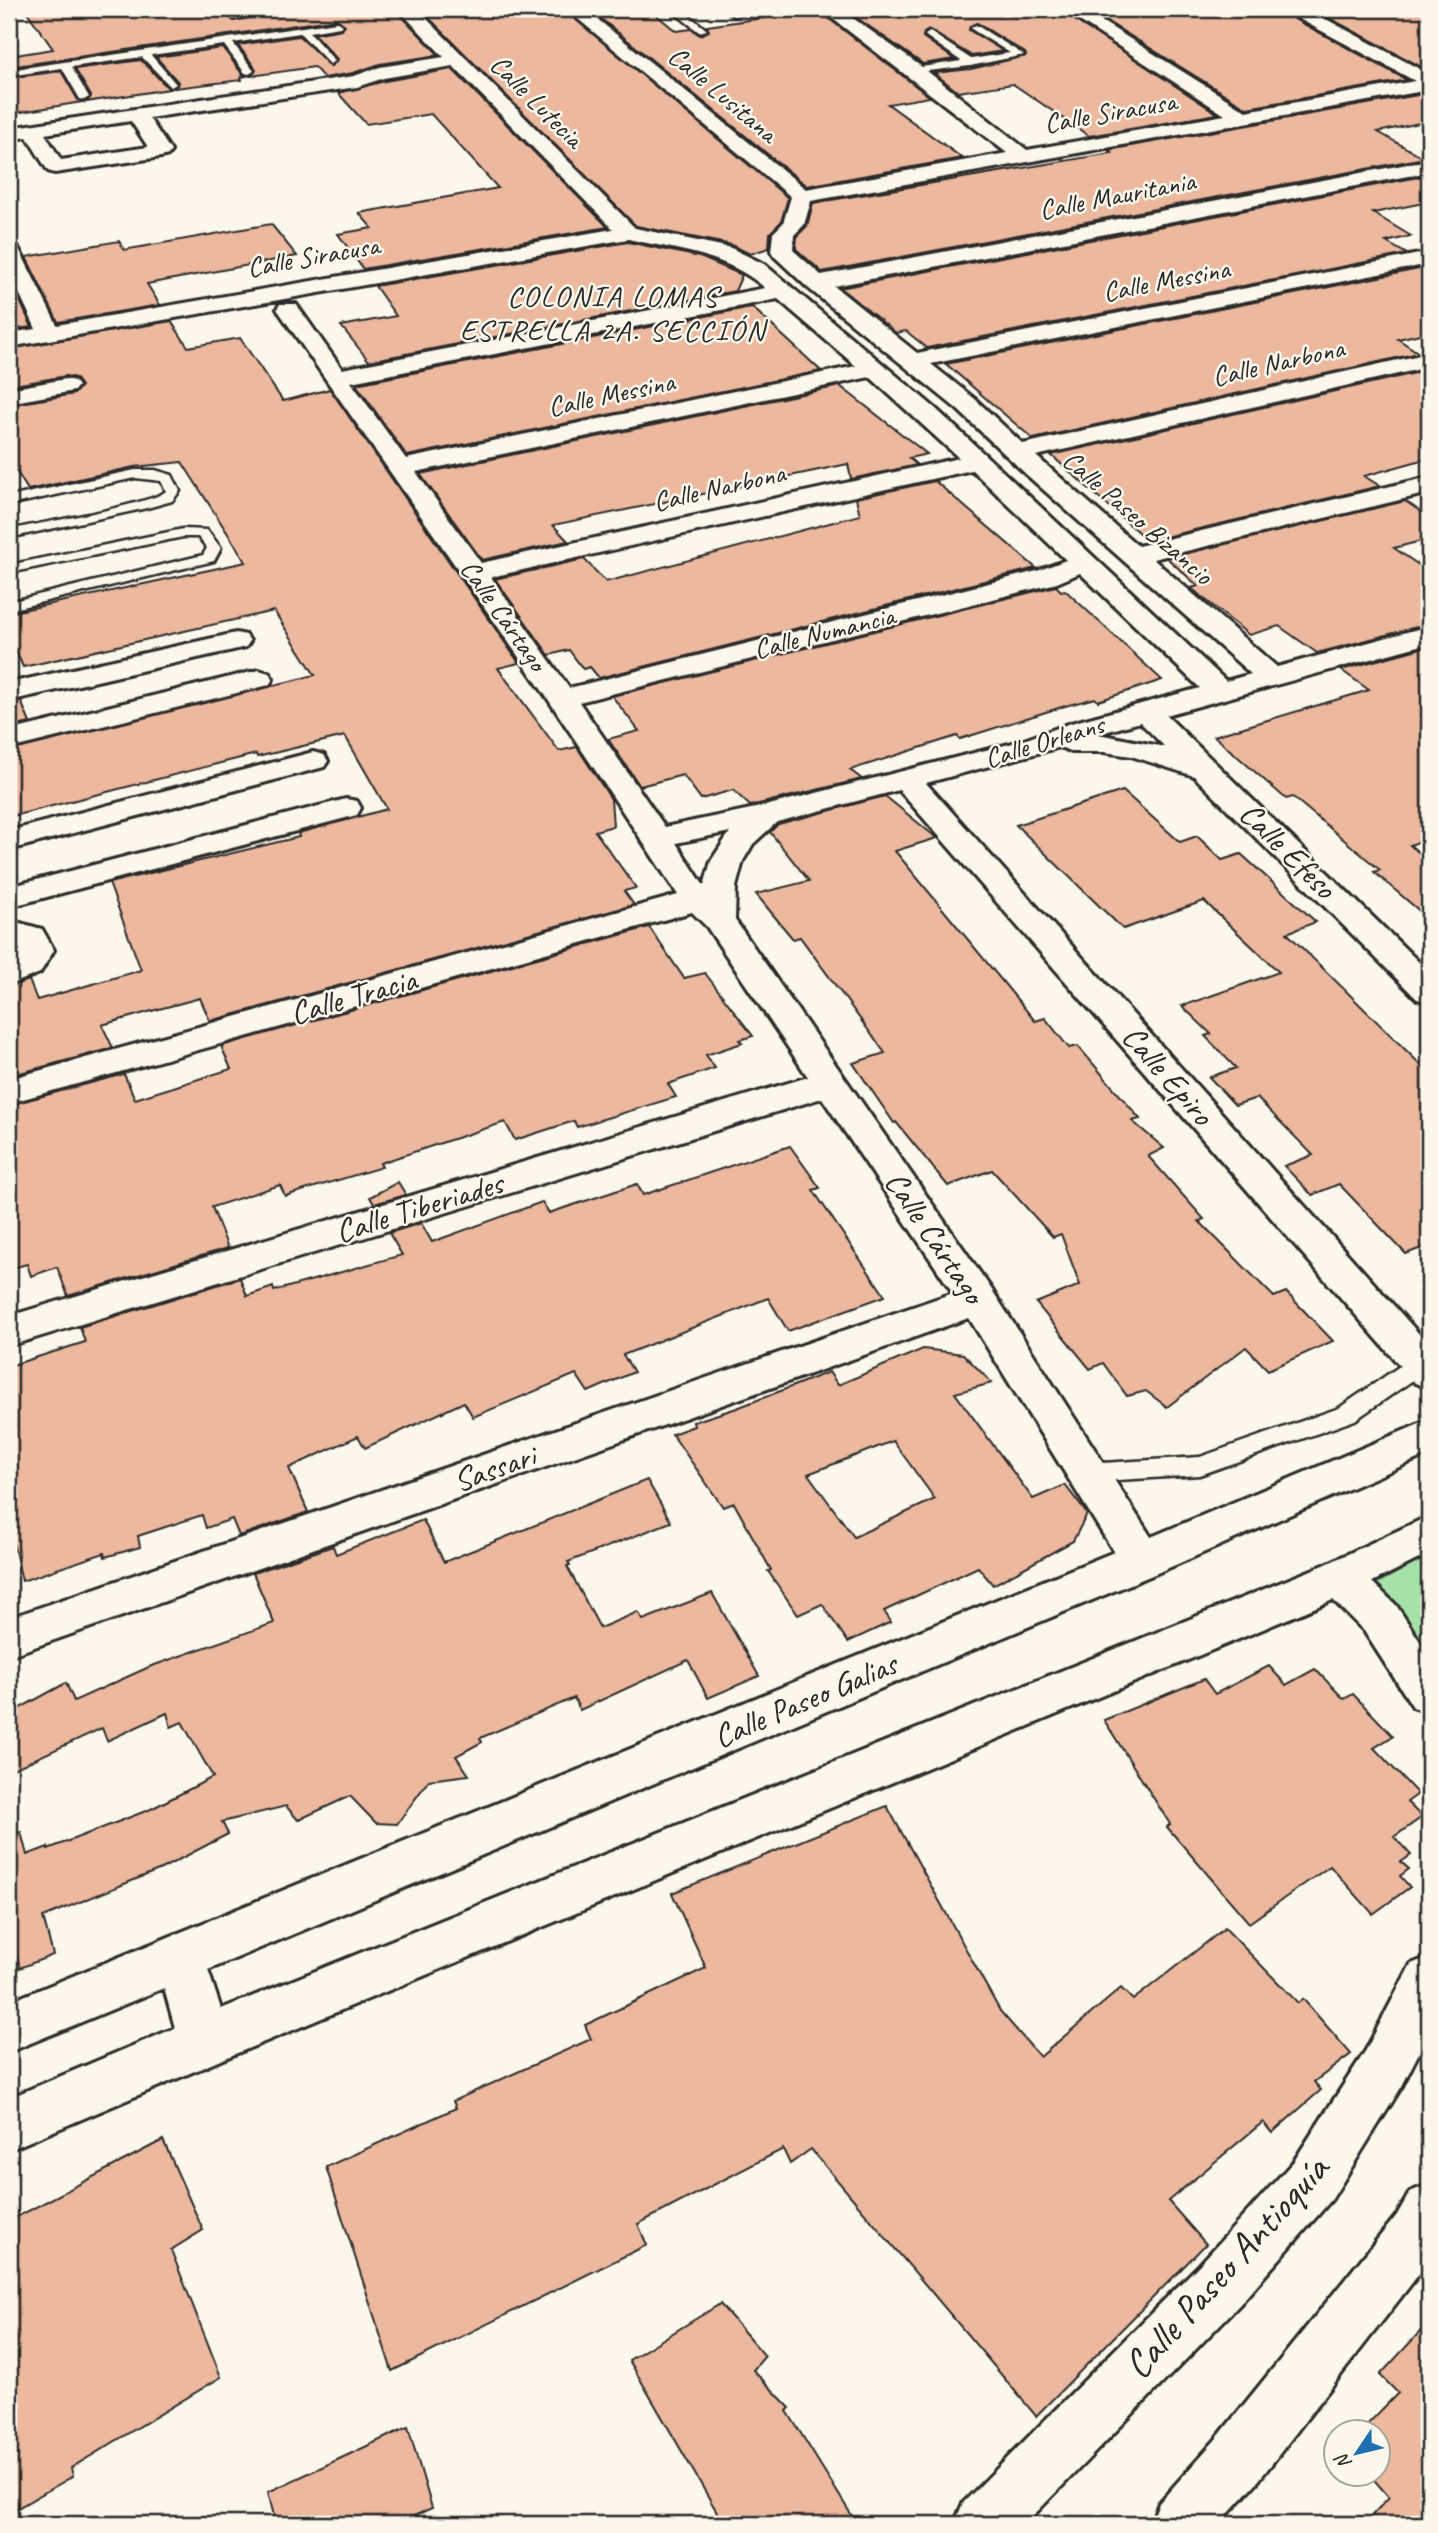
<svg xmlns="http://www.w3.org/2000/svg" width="1438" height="2533" font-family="Caveat,sans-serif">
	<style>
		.green { fill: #a6e3a9; stroke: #68876a; stroke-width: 2 }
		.building { fill: #ecb89e; stroke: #2b2b2b; stroke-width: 2; fill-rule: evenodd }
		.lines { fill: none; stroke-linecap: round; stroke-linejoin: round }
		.lane-casing { stroke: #2b2b2b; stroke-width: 5 }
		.street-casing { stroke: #2b2b2b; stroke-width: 6 }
		.lane { fill: #fbf7ec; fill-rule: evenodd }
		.street { fill: #fbf7ec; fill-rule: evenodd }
		.labels { text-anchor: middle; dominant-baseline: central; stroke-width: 5; stroke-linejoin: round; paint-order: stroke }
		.far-street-label { font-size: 28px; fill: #2b2b2b; stroke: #fbf7ec }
		.far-neighbourhood-label { font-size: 30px; letter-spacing: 2px; fill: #2b2b2b; stroke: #fbf7ec }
		.street-label { font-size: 33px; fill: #2b2b2b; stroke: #fbf7ec }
		.near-street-label { font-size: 40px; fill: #2b2b2b; stroke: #fbf7ec }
	</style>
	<rect width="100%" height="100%" fill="#fbf7ec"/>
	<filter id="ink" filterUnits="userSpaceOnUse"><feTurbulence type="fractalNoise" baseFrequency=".0143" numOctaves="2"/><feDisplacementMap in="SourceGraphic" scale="14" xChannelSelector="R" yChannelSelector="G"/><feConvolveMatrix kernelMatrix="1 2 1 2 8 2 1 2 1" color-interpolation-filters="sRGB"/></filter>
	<g filter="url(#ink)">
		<!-- green -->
		<polygon class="green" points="1429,1555 1429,1661 1372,1586"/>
		<!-- building -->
		<g class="building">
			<polygon points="25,9 246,9 227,14 228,17 234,21 281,12 284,9 395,9 439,55 380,64 353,73 324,78 314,67 251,76 256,69 238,45 299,36 331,66 337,59 314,34 342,29 345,25 337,19 9,67 9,56 53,49"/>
			<polygon points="420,9 564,9 788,198 781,222 770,233 769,248 750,254 732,245 636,226"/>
			<polygon points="589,9 649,9 676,31 691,29 700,35 709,31 707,26 818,10 930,97 888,104 962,158 807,186"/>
			<polygon points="844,9 1059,9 1218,114 1089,136 1013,84 958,92 934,73 971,69 1026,56 1025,53 977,23 970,26 969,30 1003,51 972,56 929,30 924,33 923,37 954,59 923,64"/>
			<polygon points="1087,9 1202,9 1214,15 1256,9 1282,9 1287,15 1407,80 1247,108"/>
			<polygon points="1312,9 1429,9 1429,71"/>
			<polygon points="223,48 243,75 247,76 241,77 242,80 175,88 178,82 156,57"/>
			<polygon points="141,60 169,89 86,102 91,96 75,69"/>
			<polygon points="452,69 608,227 363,269 338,234 372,228 359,213 498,188 431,114 366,124 338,93 385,81"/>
			<polygon points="61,71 78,100 82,102 9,114 9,78"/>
			<polygon points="1429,93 1429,121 1378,132 1424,158 822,272 796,249 797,236 807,226 813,203 1112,153 1108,150"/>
			<polygon points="1429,175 1429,202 1373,213 1411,236 1386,242 1407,254 927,348 906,331 896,333 840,288"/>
			<polygon points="271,224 297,256 147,284 160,305 58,322 26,257 119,241 124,250"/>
			<polygon points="628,242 700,257 742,275 735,291 369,361 341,326 396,316 375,286"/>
			<polygon points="1429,267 1429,332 1398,339 1419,353 1033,439 946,364"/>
			<polygon points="9,277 32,327 9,330"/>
			<polygon points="752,307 821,371 407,456 356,384"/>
			<polygon points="171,321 188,347 240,338 283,401 330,389 519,663 498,668 559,751 577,747 611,799 613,826 595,831 636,888 624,891 634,905 210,1021 200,998 159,1009 102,1025 113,1048 9,1076 9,987 29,980 37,1000 141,970 109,883 299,837 298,833 387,809 345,736 257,757 256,754 9,817 9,751 315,675 274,611 23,667 9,635 9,613 246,562 182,462 134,467 28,490 9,459 9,405 74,394 81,386 75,378 66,376 9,386 9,349"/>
			<polygon points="1429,370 1429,458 1364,476 1380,486 1148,541 1051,455"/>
			<polygon points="840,386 927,454 909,458 917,465 851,479 848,464 553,525 568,541 482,560 420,474"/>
			<polygon points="935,481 1036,568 599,678 590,667 583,669 569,650 549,655 495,579 584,559 606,582 860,515 856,498"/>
			<polygon points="1405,501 1429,517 1429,539 1394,548 1429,572 1429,624 1317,653 1279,626 1249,635 1191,588 1198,586 1167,558"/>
			<polygon points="1056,586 1061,591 1065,590 1162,680 1098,701 1095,698 1065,706 960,739 957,736 850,770 862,779 750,806 733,790 701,799 683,775 640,786 608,739 639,731 612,696"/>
			<polygon points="1429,646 1429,838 1410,845 1429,861 1429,919 1374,872 1380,870 1293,797 1286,799 1214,736 1369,690 1341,670"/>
			<polygon points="21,701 30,723 9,728 9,703"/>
			<polygon points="1123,791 1180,842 1197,836 1222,860 1241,854 1316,922 1287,933 1429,1073 1429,1245 1406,1254 1339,1184 1312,1195 1284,1166 1313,1155 1257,1098 1235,1105 1209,1077 1236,1068 1205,1036 1211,1034 1182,1006 1279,972 1204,901 1123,929 1016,825"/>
			<polygon points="885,796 937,838 895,851 1035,1021 1045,1018 1069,1048 1078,1046 1140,1119 1132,1121 1164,1148 1148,1156 1204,1219 1199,1221 1274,1297 1286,1292 1333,1341 1268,1370 1246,1347 1167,1407 1146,1391 1127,1396 1103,1363 1090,1369 1036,1303 1080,1285 1061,1234 1053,1237 992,1170 948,1186 896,1122 894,1123 853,1063 885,1053 800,937 793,939 756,894 809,881 770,832 778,824"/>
			<polygon points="649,927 684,978 705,973 753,1036 739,1040 742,1043 706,1055 715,1068 668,1084 676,1097 577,1127 574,1121 515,1140 505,1122 380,1163 382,1167 285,1196 280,1185 212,1207 228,1248 68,1296 57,1267 31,1276 27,1264 9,1269 9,1105 124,1074 135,1099 231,1069 221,1046"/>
			<polygon points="790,1146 820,1188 813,1190 885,1296 788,1331 768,1298 623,1355 634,1372 588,1392 576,1374 473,1417 464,1402 365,1448 358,1436 289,1468 308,1512 239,1536 232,1519 206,1528 202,1515 138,1536 140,1547 105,1557 104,1553 22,1581 9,1525 9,1366 85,1342 80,1327 240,1278 247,1296 273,1287 274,1291 402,1255 389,1233 421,1223 432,1242 542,1202 549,1213 637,1184 643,1195"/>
			<polygon points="398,1182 406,1195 374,1204 370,1197"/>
			<path d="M 923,1349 L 963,1354 L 992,1383 L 955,1393 L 1033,1499 L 1065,1485 L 1087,1514 L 1073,1541 L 993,1585 L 978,1567 L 884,1611 L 891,1622 L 848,1642 L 822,1604 L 798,1615 L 768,1571 L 771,1570 L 734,1503 L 723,1507 L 672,1434 L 694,1426 L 693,1422 L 737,1408 L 829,1372 L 838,1385 ZM 893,1441 L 935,1499 L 854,1537 L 808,1474 Z"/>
			<polygon points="647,1480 671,1522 568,1562 570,1565 567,1566 600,1628 638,1612 643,1620 712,1593 759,1676 708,1698 688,1660 580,1710 574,1698 480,1738 482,1742 456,1756 469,1775 429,1780 397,1824 376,1823 350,1796 298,1820 286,1806 222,1822 228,1834 161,1869 43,1917 53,1955 20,1968 9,1931 9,1833 21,1832 27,1855 48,1847 48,1849 151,1809 213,1777 182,1722 171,1727 167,1713 107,1741 102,1728 9,1771 9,1714 66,1683 74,1701 149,1667 274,1623 253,1573 333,1546 336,1554 423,1520 444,1562"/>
			<polygon points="1269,1666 1286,1685 1315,1669 1344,1699 1353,1694 1393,1736 1374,1748 1418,1794 1407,1802 1422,1817 1394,1837 1411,1855 1401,1862 1409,1869 1400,1876 1410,1887 1373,1914 1330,1866 1249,1923 1167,1827 1170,1824 1104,1720 1204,1679 1215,1694"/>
			<polygon points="887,1806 1000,2011 1040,2057 1121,1988 1133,2000 1225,1928 1298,2003 1303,1999 1351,2054 1314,2082 1321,2090 1272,2133 1263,2122 1168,2201 1206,2244 1036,2416 811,2149 790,2164 783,2149 638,2224 647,2245 392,2371 326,2167 456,2108 453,2101 591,2039 585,2025 706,1968 672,1893"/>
			<polygon points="163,2140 203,2230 171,2250 221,2377 71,2468 73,2476 9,2513 9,2221"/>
			<polygon points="720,2304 765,2356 753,2370 790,2408 787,2411 857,2524 724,2524 629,2360"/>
			<polygon points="1429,2322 1429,2524 1364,2524 1389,2497 1369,2474 1378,2474 1378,2432 1360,2432 1398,2393 1380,2375"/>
			<polygon points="408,2427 432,2508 396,2524 276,2524 268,2492"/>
		</g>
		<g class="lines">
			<!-- lane casing -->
			<g class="lane-casing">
				<g id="lane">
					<polygon points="258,9 281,9 234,18 229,15"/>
					<polygon points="670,9 681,9 707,30 699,32"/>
					<polygon points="724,9 735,9 742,14 734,16"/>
					<polygon points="337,22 342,25 340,27 309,32 335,61 330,64 300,33 233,43 254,71 249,74 245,73 224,45 151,55 176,84 171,87 142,57 71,67 89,97 84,100 80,99 62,68 9,76 9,70"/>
					<polygon points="976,25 1024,55 970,66 911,73 911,69 915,68 961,61 927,37 925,35 930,32 971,59 1010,53 973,30 971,28"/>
					<path d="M 135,470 L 155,470 L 172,475 L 180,491 L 172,501 L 147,508 L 9,538 L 9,530 C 34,524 154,504 166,491 L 161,481 L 135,478 L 9,505 L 9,497 Z"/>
					<polygon points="183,529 207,530 221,548 214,561 9,610 9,602 203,555 207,548 198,537 183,537 9,573 9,565"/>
					<polygon points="1421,1355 1429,1357 1429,1369 1355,1420 1200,1475 1086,1482 1078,1480 1075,1473 1078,1466 1086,1464 1200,1457 1339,1408 1413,1357"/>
				</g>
			</g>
			<!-- street casing -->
			<g class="street-casing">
				<g id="street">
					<path d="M 398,9 L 417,9 L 635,228 L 731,248 L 764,264 L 935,408 L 1226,681 L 1251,674 L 1028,476 L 957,409 L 808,288 L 774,256 L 771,251 L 773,233 L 783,223 L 791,197 L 566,9 L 585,9 L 806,189 L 1007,153 L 820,9 L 840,9 L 922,67 L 1027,150 L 1225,115 L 1061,9 L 1082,9 L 1246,111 L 1415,81 L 1288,13 L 1285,9 L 1307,9 L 1429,74 L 1429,90 L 811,201 L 804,225 L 794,235 L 793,250 L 821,275 L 1429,160 L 1429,172 L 834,286 L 917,353 L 1429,252 L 1429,264 L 931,364 L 975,399 L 1023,444 L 1429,353 L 1429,367 L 1036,456 L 1138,546 L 1429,477 L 1429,493 L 1153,559 L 1277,667 L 1429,626 L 1429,643 L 1166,715 L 1429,972 L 1429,1002 L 1417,999 L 1194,776 L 1131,756 L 1104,752 L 1072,752 L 1060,747 L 926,783 L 1429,1345 L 1429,1388 L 1415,1383 L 899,790 L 777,822 L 753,844 L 743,861 L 736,887 L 735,920 L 992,1290 L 1151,1537 L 1429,1420 L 1429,1454 L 1157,1573 L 208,1970 L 221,2009 L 1324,1565 L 1429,1516 L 1429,1554 L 1372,1582 L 1396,1605 L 1429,1655 L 1429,1713 L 1413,1707 L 1364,1631 L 1333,1600 L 223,2059 L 9,2150 L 9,2098 L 175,2028 L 164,1988 L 9,2052 L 9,2002 L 1114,1552 L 969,1318 L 9,1656 L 9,1618 L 953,1293 L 822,1098 L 9,1346 L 9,1316 L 808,1077 L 707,927 L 692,912 L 9,1103 L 9,1079 L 678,895 L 548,699 L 277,309 L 280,304 L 296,304 L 342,369 L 765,288 C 726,254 677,250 628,239 L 9,347 L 9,333 L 36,329 L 9,271 L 9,245 L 17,246 L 20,251 L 57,325 L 613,229 L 453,66 L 384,78 L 357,87 L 149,118 L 171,151 L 168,155 L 161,157 L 55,173 L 48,171 L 27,137 L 9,140 L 9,128 L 354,76 L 380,67 L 444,57 ZM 131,121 L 148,147 L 61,160 L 45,134 ZM 778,299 L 856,366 L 406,459 L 351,382 ZM 870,377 L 959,458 L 481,563 L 416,472 ZM 972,470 L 1066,560 L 1037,571 L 569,688 L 491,577 ZM 1080,573 L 1200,688 L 1071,723 L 1021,741 L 765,806 L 665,827 L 579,702 L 1057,583 ZM 1140,722 L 1165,747 L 1098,734 ZM 730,832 L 711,861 L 704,886 L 676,843 Z"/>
					<polygon points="66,379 74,381 78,386 74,391 9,403 9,389"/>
					<polygon points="236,633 246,635 250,641 246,647 9,701 9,683"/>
					<polygon points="259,670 269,673 273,679 269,685 9,749 9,731"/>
					<polygon points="313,752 324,755 328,761 324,767 9,850 9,831"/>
					<polygon points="346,799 357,801 361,808 357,815 9,907 9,887"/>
					<polygon points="9,920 42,929 54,950 40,973 9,985 9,961 16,958 20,950 17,943 9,941"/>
					<polygon points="1429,1957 1429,2033 1402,2086 1332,2199 1240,2304 1025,2524 954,2524 963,2503 1200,2264 1294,2161 1366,2050 1411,1964"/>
					<polygon points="1429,2184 1429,2261 1259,2480 1219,2524 1150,2524 1159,2503 1217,2438 1397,2215 1410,2192"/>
				</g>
			</g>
			<!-- lane -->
			<use href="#lane" class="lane"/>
			<!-- street -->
			<use href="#street" class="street"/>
		</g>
	</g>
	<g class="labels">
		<!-- far-street labels -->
		<g class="far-street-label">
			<text transform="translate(723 94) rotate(40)">Calle Lusitana</text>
			<text transform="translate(537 101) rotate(45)">Calle Lutecia</text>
			<text transform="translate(1110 112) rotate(-10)">Calle Siracusa</text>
			<text transform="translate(1117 195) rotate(-11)">Calle Mauritania</text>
			<text transform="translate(313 256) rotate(-10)">Calle Siracusa</text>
			<text transform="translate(1166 280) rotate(-11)">Calle Messina</text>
			<text transform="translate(1278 362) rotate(-13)">Calle Narbona</text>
			<text transform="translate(611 394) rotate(-12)">Calle Messina</text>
			<text transform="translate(719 487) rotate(-13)">Calle Narbona</text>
			<text transform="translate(1138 517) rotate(41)">Calle Paseo Bizancio</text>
			<text transform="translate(504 615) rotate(55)">Calle Cártago</text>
			<text transform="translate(824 632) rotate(-14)">Calle Numancia</text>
			<text transform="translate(1044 741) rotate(-17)">Calle Orleans</text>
		</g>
		<!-- far-neighbourhood labels -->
		<g class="far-neighbourhood-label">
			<text x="613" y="296">COLONIA LOMAS<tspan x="613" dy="34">ESTRELLA 2A. SECCIÓN</tspan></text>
		</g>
		<!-- street labels -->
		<g class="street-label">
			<text transform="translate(1288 850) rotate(45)">Calle Efeso</text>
			<text transform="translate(353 996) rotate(-16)">Calle Tracia</text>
			<text transform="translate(1168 1075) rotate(49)">Calle Epiro</text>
			<text transform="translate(419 1207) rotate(-17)">Calle Tiberiades</text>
			<text transform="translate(935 1237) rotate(56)">Calle Cártago</text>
			<text transform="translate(494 1468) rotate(-19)">Sassari</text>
			<text transform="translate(805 1700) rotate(-23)">Calle Paseo Galias</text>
		</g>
		<!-- near-street labels -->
		<g class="near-street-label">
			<text transform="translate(1226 2267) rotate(-48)">Calle Paseo Antioquía</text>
		</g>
	</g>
	<!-- margin -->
	<rect width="1438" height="2533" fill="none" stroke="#fbf7ec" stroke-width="35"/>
	<rect x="18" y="18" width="1403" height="2498" fill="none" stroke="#2b2b2b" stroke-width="2.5" filter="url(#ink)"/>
	<!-- north arrow -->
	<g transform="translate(1357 2453) rotate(235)"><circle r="33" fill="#fbf7ec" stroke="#a8a59f" stroke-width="2"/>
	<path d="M0-5L12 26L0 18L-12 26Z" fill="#1f6fb2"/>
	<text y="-10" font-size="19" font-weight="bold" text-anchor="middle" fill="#2b2b2b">N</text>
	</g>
</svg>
